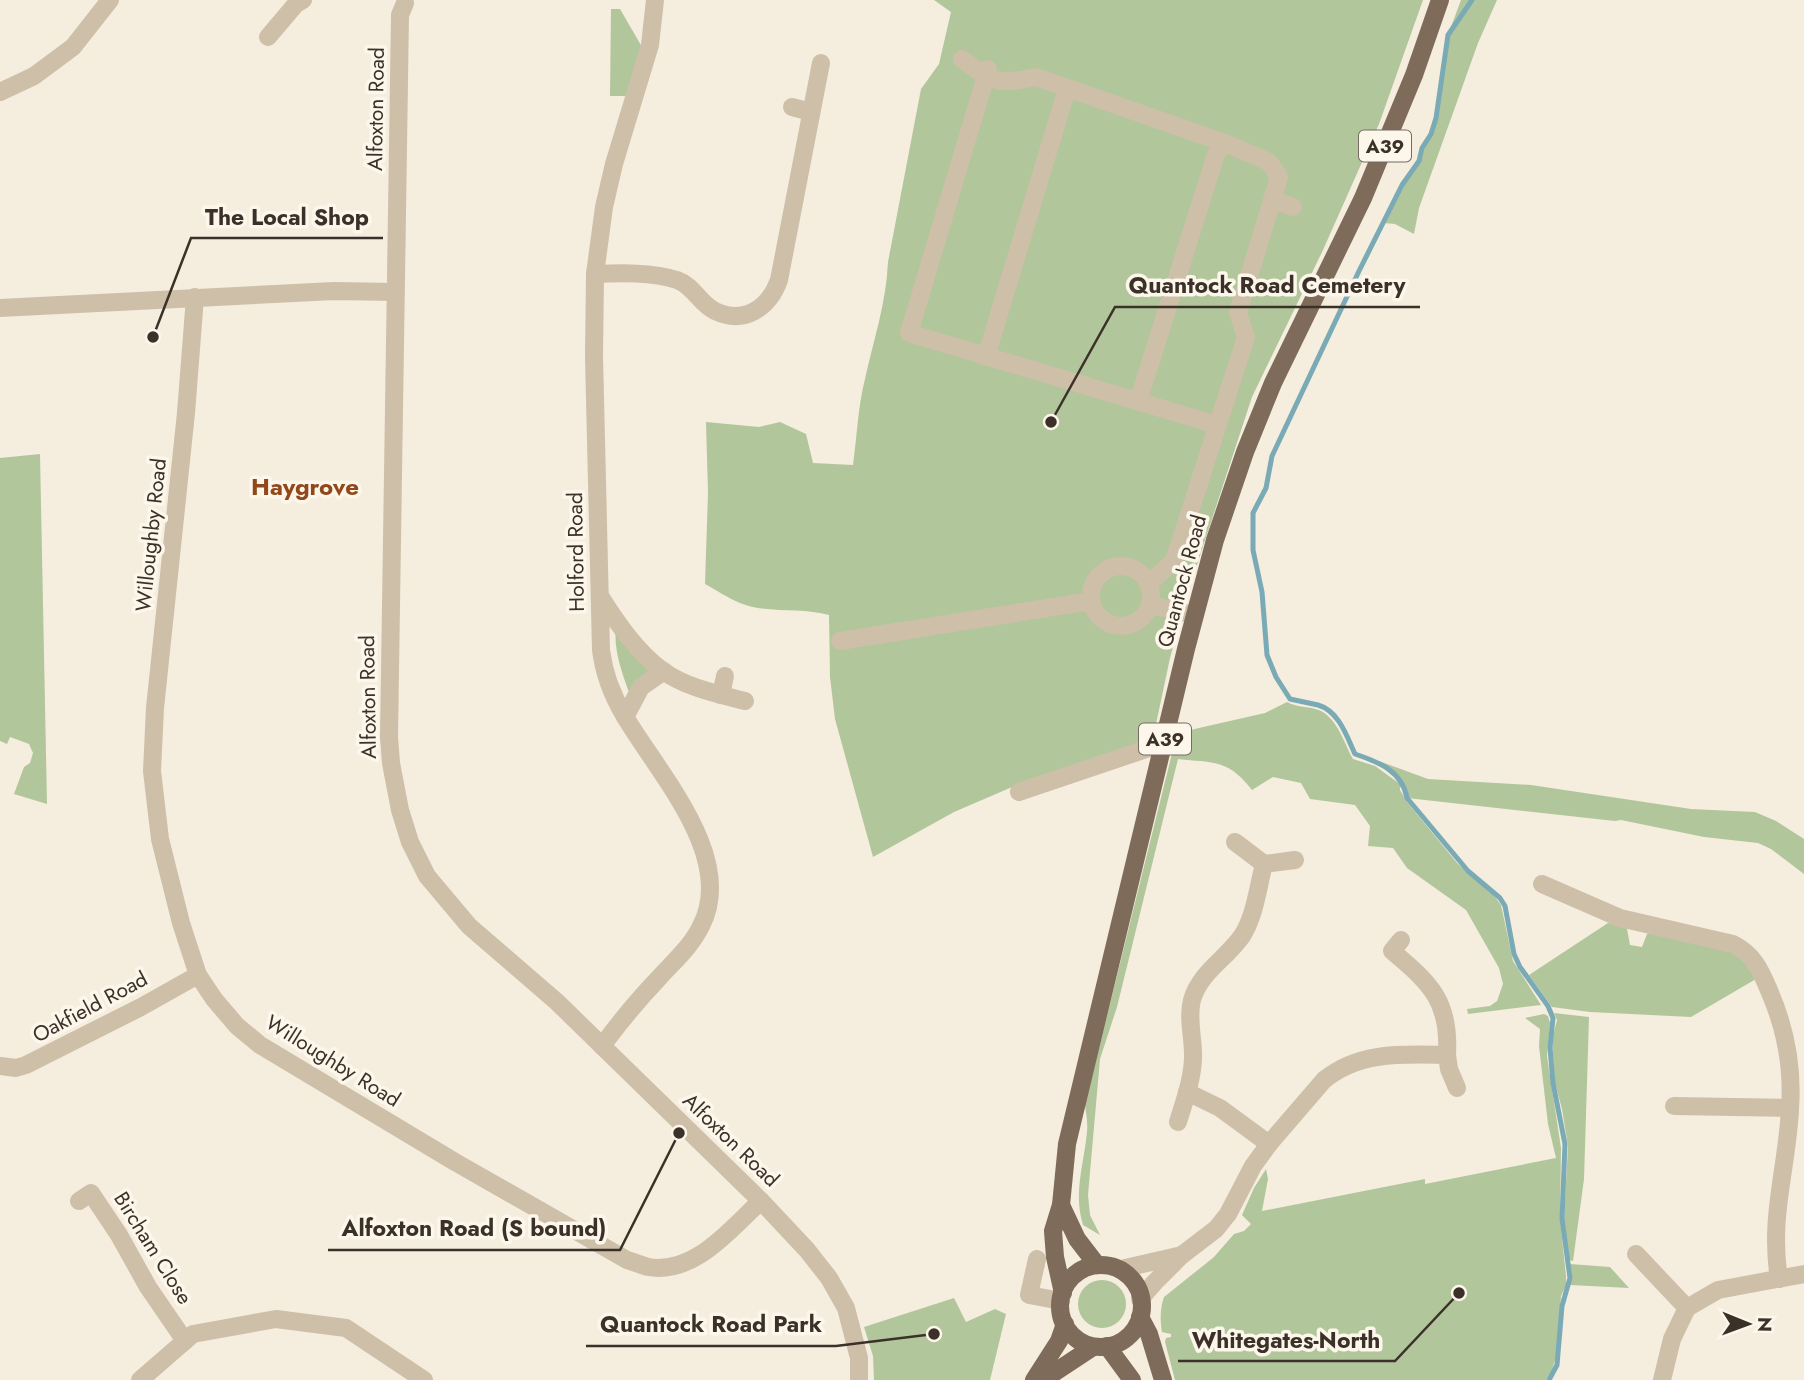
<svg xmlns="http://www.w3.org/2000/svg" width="1804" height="1380" font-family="Jost,sans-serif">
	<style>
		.green { fill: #b2c69c }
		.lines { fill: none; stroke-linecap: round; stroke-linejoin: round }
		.stream { stroke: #7aaab5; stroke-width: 5 }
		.minor { stroke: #cebfa8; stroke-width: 18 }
		.major { stroke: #7e6b59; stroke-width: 18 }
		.labels { text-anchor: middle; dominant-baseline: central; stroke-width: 7; stroke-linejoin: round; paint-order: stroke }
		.shield { fill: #fcf6eb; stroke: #756c63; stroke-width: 2 }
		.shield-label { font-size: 19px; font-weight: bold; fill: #3b3129 }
		.street-label { font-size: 21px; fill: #3b3129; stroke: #fcf6eb }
		.quarter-label { font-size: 24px; font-weight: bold; fill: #91481a; stroke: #fcf6eb }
		.leader { fill: none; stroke: #3b3129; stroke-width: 2.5 }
		.callout-dot { fill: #3b3129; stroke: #fcf6eb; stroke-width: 2.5 }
		.callout-label { font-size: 23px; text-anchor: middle; font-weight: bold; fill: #3b3129; stroke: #fcf6eb; stroke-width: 7; stroke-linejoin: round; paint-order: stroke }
	</style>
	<rect width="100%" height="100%" fill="#f5edde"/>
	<!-- green -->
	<g class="green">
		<path d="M 934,0 L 1423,0 L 1379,124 L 1323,250 L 1252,397 L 1190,586 L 1170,658 L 1152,743 L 1033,778 L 954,812 L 873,857 L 835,719 L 830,677 L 829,615 C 802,607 766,614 740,603 C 728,598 716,590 705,584 L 708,493 L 706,422 L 759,427 L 780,422 L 806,434 L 813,463 L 853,465 C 857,436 858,406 865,379 C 874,338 886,304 888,262 L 921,89 L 939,64 L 951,12 Z"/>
		<polygon points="1461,0 1497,0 1478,43 1419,208 1414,234 1395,224 1383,223 1402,185 1419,161 1422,148 1431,134 1436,118 1448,35"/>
		<polygon points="611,9 620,9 642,47 626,96 610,96"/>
		<polygon points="40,454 47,804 14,794 24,767 30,763 33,753 29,744 10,737 7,744 0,741 0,458"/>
		<path d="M 616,626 L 654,667 L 630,695 C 622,673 613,649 616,626 Z"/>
		<path d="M 1287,702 C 1298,708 1310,706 1321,711 C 1338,720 1344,743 1353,759 L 1375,766 L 1400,784 L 1400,790 L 1407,802 L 1458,864 L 1495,897 L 1501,905 L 1513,961 L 1541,1005 L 1468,1014 L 1467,1009 L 1490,1006 L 1497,1001 L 1503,984 L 1499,968 L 1466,910 L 1407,868 L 1393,848 L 1368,846 L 1370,826 L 1355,805 L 1310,799 L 1301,783 L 1273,777 L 1252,790 C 1228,759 1214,763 1178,759 L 1117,1007 L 1100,1059 L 1088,1195 L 1090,1215 L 1100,1235 L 1083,1225 C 1073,1193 1084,1164 1087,1132 C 1088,1123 1086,1113 1085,1105 L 1177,733 L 1265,713 Z"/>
		<polygon points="1379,761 1428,779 1531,785 1691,809 1755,812 1776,821 1804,839 1804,874 1771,849 1758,843 1704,837 1621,820 1615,821 1407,798 1404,785"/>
		<polygon points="1608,923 1622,925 1627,929 1630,945 1642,947 1647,934 1652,933 1739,954 1756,979 1691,1017 1590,1012 1552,1007 1529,975"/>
		<polygon points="1554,1013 1589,1017 1584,1179 1573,1261 1569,1260 1564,1221 1568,1146 1562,1109 1555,1083 1552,1040 1557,1020"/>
		<path d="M 1544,1014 L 1548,1016 L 1550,1023 L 1547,1056 L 1561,1148 L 1560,1219 L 1566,1276 L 1566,1285 L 1561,1296 L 1556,1357 L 1552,1370 L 1546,1380 L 1175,1380 L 1165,1342 L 1166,1338 L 1171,1337 L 1171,1334 L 1162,1332 C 1160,1321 1160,1308 1164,1297 L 1214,1257 L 1234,1234 L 1244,1231 L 1251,1224 L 1242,1215 L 1254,1188 L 1266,1169 L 1268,1179 L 1262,1211 L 1425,1179 L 1425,1184 L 1556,1158 L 1548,1124 L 1539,1046 L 1540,1029 L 1525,1018 Z"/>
		<polygon points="1570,1264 1610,1267 1629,1288 1570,1285 1572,1277"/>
		<circle cx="1102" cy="1304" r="24"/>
		<polygon points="954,1298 966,1322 995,1309 1006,1314 990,1380 874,1380 873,1356 864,1327"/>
	</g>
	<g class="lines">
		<!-- stream -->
		<path class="stream" d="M 1472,0 L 1448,35 L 1436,118 L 1431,134 L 1422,148 L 1419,161 L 1402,185 L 1359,271 L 1272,456 L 1266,488 L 1253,513 L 1253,550 L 1262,592 L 1267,655 L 1276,677 L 1290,699 C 1299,701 1309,703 1318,705 C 1339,711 1347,737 1355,754 C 1379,762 1402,771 1407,798 L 1468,871 L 1500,898 L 1505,906 L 1514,954 L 1520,967 L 1548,1006 L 1553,1018 L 1550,1047 L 1553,1083 L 1565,1144 L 1562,1219 L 1570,1278 L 1562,1306 L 1557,1365 L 1549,1380"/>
		<!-- minor -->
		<g class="minor">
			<polyline points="405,3 400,15 389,737 391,763 400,810 410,842 427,876 469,926 557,1002 761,1201 807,1250 829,1278 846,1308 859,1358 859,1380"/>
			<polyline points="268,37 296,4 303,0"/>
			<path d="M 962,59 C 994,83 996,85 1036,77 L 1225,143 L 1269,162 L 1279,177 L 1238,313 L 1246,337 L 1174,561 L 1148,584"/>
			<polyline points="988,69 909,333 1217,425"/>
			<polyline points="0,92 34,76 73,47 110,0"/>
			<polyline points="792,107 811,112"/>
			<polyline points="1273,200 1293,207"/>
			<path d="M 595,274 C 621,273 652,272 677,280 C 694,286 699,303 715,311 C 744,325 769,308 779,280 L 821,63"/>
			<path d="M 195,297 L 186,413 L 155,708 L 152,771 L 160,839 L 181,923 L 198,975 L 214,999 L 237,1026 L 260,1045 L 455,1162 L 627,1260 C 634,1262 641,1265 648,1267 C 695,1275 730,1229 761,1201"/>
			<polyline points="0,308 334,291 395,292"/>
			<polyline points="986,357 1067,89"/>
			<polyline points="1138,402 1216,154 1225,143"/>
			<circle cx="1121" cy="596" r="30"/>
			<path d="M 600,596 C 617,623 637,652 663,671 C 687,688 718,694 745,701"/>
			<polyline points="1150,605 1195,615"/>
			<polyline points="840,641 1091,601"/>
			<polyline points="721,695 725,676"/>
			<polyline points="625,717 641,687 664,671"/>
			<polyline points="1019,792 1164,743"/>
			<polyline points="1235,842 1264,864 1295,860"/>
			<path d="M 1542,884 L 1620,918 L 1733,944 C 1753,954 1760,969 1768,988 C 1785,1026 1793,1068 1790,1109 C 1787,1169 1769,1217 1779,1279"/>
			<path d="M 602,1046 C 619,1023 637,1001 657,980 C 672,963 691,947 701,926 C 737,857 657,772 624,715 C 612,695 604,674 601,650 L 594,356 L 595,274 L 604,207 L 614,164 L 650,45 L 655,0"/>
			<polyline points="1447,1055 1449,1069 1457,1088"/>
			<polyline points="0,1066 16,1068 26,1065 141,1007 198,975"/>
			<polyline points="1187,1092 1220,1108 1269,1144"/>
			<polyline points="1674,1106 1790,1108"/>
			<path d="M 1178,1122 C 1184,1102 1192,1081 1193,1059 C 1194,1040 1187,1019 1192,1000 C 1200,972 1226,959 1242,936 C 1255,916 1258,887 1264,864"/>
			<polyline points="79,1201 91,1193 119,1235 148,1287 185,1341"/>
			<polyline points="1636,1254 1687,1308 1672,1339 1662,1380"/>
			<polyline points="1037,1259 1029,1295 1061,1301"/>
			<polyline points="1121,1269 1182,1255"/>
			<path d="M 1140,1299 L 1155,1282 L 1182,1255 L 1216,1229 L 1228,1214 L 1253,1166 L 1269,1144 L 1324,1080 C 1359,1051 1403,1054 1447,1055 C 1450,1001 1431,984 1392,951 L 1401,940"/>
			<polyline points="1687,1308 1718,1290 1804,1274"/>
			<polyline points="140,1380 193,1334 276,1319 346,1328 424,1380"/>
		</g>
		<!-- major -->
		<g class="major">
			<polyline points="1061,1205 1077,1239 1097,1265"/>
			<circle cx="1101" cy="1306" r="41"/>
			<polyline points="1063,1293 1055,1257 1053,1231 1061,1205 1067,1144 1186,649 1215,540 1245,452 1273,383 1363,198 1414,75 1440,0"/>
			<polyline points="1140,1317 1149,1334 1163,1380"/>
			<polyline points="1107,1346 1132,1380"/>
			<polyline points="1034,1380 1059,1341 1065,1324"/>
			<polyline points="1043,1380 1093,1347"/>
		</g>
	</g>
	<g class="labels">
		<!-- shield labels -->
		<g class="shield">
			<rect x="1359" y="130.5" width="52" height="31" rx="5"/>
			<rect x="1139" y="723.5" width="52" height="31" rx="5"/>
		</g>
		<g class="shield-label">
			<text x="1385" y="146">A39</text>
			<text x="1165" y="739">A39</text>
		</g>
		<!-- street labels -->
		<g class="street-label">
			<text transform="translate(376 109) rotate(-89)">Alfoxton Road</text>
			<text transform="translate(151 535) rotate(-84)">Willoughby Road</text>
			<text transform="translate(576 552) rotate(-91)">Holford Road</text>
			<text transform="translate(1182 581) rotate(-75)">Quantock Road</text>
			<text transform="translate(368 697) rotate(-91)">Alfoxton Road</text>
			<text transform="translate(90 1007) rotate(-28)">Oakfield Road</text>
			<text transform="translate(333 1061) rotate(32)">Willoughby Road</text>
			<text transform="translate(731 1140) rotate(44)">Alfoxton Road</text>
			<text transform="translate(153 1248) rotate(58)">Bircham Close</text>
		</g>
		<!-- quarter labels -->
		<g class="quarter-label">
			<text x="305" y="486">Haygrove</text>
		</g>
	</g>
	<!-- callouts -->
	<path class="leader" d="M153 337L191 238H383M1051 422L1115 307H1420M679 1133L620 1250H328M934 1334L836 1346H586M1459 1293L1395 1361H1178"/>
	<g class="callout-dot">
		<circle cx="153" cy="337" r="7"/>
		<circle cx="1051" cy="422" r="7"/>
		<circle cx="679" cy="1133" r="7"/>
		<circle cx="934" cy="1334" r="7"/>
		<circle cx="1459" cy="1293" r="7"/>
	</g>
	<g class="callout-label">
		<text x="287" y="225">The Local Shop</text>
		<text x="1267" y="293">Quantock Road Cemetery</text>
		<text x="474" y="1236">Alfoxton Road (S bound)</text>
		<text x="711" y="1332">Quantock Road Park</text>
		<text x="1286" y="1348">Whitegates-North</text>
	</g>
	<!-- north arrow -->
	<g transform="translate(1748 1324) rotate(91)" stroke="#fcf6eb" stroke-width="5" paint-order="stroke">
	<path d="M0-5L12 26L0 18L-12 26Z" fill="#3b3129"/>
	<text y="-10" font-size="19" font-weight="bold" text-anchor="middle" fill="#3b3129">N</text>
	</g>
</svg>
